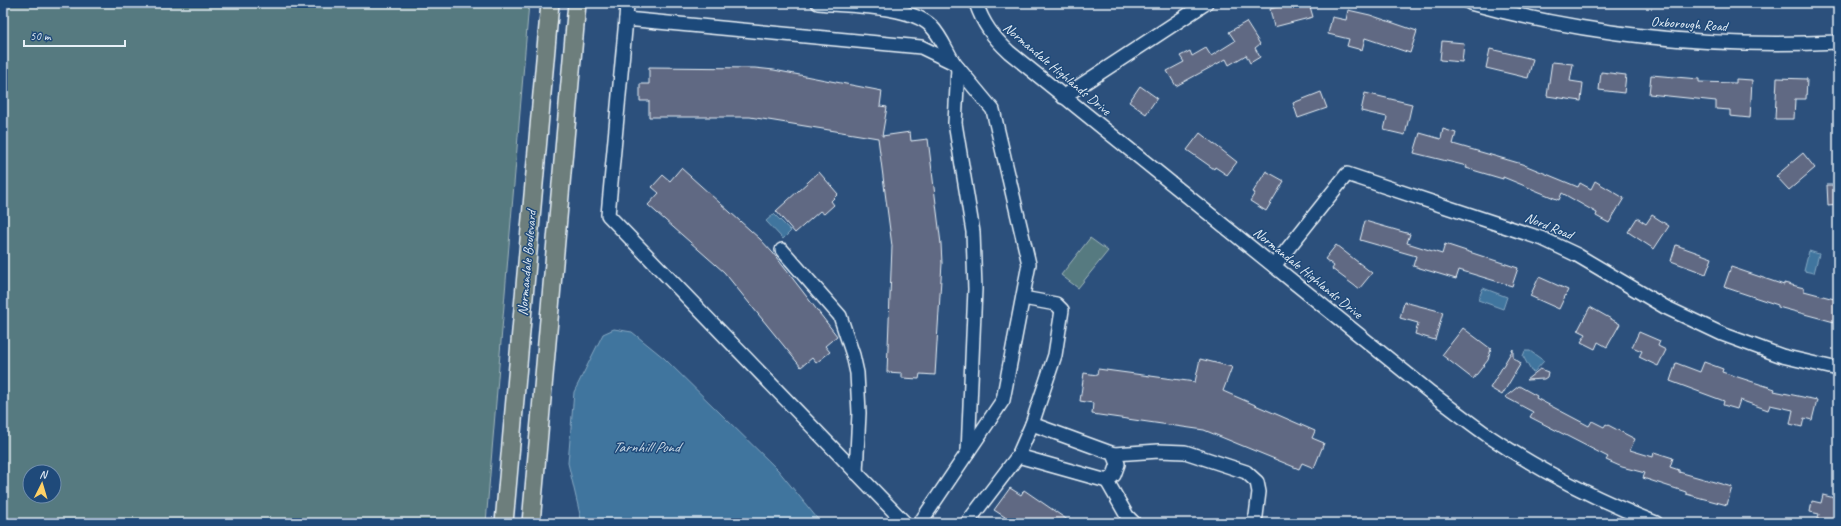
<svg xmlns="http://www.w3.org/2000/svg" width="1841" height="526" font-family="Caveat,sans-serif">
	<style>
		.green { fill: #577a80; stroke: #a0b6bc; fill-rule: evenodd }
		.water { fill: #41759e; stroke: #84a7c2 }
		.building { fill: #616983; stroke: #e8f1f8 }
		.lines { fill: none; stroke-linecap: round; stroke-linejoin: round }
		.minor-casing { stroke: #e8f1f8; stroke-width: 16 }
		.major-casing { stroke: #e8f1f8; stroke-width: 20 }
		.minor { stroke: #1f4a7a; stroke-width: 13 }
		.major { stroke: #6d7e7c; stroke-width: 17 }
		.labels { text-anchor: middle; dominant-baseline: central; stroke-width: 3; stroke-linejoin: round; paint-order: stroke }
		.street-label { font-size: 14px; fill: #e8f1f8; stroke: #1f4a7a }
		.water-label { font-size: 15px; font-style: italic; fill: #cfdeea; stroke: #1f4a7a }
	</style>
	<rect width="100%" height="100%" fill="#2c507c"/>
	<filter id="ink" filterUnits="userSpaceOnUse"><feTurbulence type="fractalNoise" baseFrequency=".025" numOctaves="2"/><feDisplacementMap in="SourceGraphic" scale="8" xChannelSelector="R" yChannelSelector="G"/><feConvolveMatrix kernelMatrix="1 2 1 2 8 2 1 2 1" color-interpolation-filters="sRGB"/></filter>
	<g filter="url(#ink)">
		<!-- green -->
		<g class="green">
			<path d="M 3,3 L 529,3 L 486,523 L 3,523 ZM 30,472 L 54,472 L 54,496 L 30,496 Z"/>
			<polygon points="1090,238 1108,251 1078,288 1061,275"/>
		</g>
		<!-- water -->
		<g class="water">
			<polygon points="774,214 791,231 783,239 766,221"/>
			<polygon points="1809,251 1819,254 1814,273 1804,271"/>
			<polygon points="1483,288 1507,297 1503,309 1478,300"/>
			<polygon points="614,329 632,332 664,358 778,470 821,523 582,523 568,463 574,392 603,334"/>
			<polygon points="1525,351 1530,351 1544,361 1534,372 1531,371 1523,356"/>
		</g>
		<!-- building -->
		<g class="building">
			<polygon points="1292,3 1309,3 1313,17 1274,27 1270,9"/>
			<polygon points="1348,10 1370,15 1417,31 1410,53 1365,38 1362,50 1347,46 1349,39 1328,34 1332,17 1346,20"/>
			<polygon points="1246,22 1260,44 1255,48 1260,57 1250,63 1246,55 1229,65 1226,59 1176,86 1167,71 1184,62 1180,56 1190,51 1192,56 1206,48 1211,56 1235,41 1229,32"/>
			<polygon points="1442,41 1464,43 1462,62 1440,60"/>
			<polygon points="1490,49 1533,59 1528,78 1486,68"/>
			<polygon points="1552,62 1573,64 1570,81 1583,83 1581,101 1547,96"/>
			<polygon points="649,67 755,68 774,70 882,91 880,106 887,107 882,136 910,132 911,141 928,139 941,244 942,263 935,375 920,374 919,379 902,378 902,373 887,372 892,246 878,138 750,117 649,117 649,101 640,101 640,84 649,84"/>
			<polygon points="1601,72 1626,75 1624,93 1599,90"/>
			<polygon points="1651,75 1699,79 1699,82 1736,83 1736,79 1752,80 1750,118 1730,116 1730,110 1716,109 1716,101 1649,94"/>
			<polygon points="1777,78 1807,79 1806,99 1795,99 1794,119 1775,119"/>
			<polygon points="1140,86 1157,98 1146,114 1129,102"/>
			<polygon points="1321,92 1327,108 1298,118 1293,103"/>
			<polygon points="1365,93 1412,104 1405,135 1384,130 1387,117 1361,111"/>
			<polygon points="1443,129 1456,133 1453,144 1522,164 1578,187 1580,183 1591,189 1595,181 1624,198 1609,223 1596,216 1597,213 1562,193 1559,200 1503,177 1503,179 1466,168 1467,166 1414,153 1420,133 1441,139"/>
			<polygon points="1200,133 1237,162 1227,175 1215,167 1214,169 1187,150"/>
			<polygon points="1803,153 1815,168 1789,190 1776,176"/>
			<polygon points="681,168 760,239 773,253 837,336 825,346 830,352 816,363 812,358 801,367 724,272 648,205 659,193 652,187 663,175 670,181"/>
			<polygon points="1266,171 1284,181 1266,211 1250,201 1255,193 1253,192"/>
			<polygon points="819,172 838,194 831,201 834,205 824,214 820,211 795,233 776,211"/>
			<polygon points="1827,185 1838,185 1838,204 1828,205"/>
			<polygon points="1652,215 1669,226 1654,249 1628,232 1637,218 1646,224"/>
			<polygon points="1365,221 1410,234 1407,243 1442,254 1445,244 1518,268 1512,286 1459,270 1456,279 1413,266 1416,256 1360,240"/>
			<polygon points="1336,245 1372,273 1359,289 1332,269 1334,266 1325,259"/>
			<polygon points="1676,245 1712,258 1706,274 1671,261"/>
			<polygon points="1731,267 1784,285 1784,283 1804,288 1804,291 1838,300 1838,323 1778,307 1778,305 1724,287"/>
			<polygon points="1539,277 1568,290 1559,309 1530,296"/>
			<polygon points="1404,302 1443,312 1435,340 1415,334 1418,323 1400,318"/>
			<polygon points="1590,307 1620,324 1607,347 1598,342 1595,349 1581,342 1586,334 1578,330"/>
			<polygon points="1463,328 1491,349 1488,360 1473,379 1442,355"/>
			<polygon points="1639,332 1660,341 1658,346 1666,350 1658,366 1639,357 1642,351 1632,347"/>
			<polygon points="1513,349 1513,358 1521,363 1502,395 1490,388"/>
			<polygon points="1200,359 1232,367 1223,391 1315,431 1312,438 1324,443 1314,468 1302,463 1299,469 1204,430 1092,414 1093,403 1080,401 1084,373 1097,375 1098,369 1195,382"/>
			<polygon points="1704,362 1723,369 1722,372 1775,389 1774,391 1817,400 1812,420 1804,418 1802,427 1790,424 1793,410 1770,405 1768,410 1740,400 1737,409 1723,405 1724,401 1670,381 1676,363 1700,372"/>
			<polygon points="1540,369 1548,372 1547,377 1544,379 1526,380"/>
			<polygon points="1519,386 1537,396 1536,398 1589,426 1592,421 1604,427 1606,424 1635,439 1630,450 1653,457 1654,452 1673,458 1670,467 1679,470 1679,472 1732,487 1727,505 1686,494 1686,492 1643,478 1645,473 1622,467 1606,460 1608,457 1530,417 1533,412 1505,397"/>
			<polygon points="1010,488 1021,495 1024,490 1072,523 1001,523 1005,517 994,510"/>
			<polygon points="1823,495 1838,499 1835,523 1817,523 1819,514 1810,512 1812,501 1821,503"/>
		</g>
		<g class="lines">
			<!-- minor casing -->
			<g class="minor-casing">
				<g id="minor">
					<path d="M 818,3 C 848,6 910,5 931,26 C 941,36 947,52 954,63"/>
					<path d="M 976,3 C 983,24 993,37 1009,52 L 1431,393 C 1451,408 1470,423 1490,437 C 1542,472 1598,500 1656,523"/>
					<path d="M 1470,3 C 1590,36 1714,48 1838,42"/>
					<polyline points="626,19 627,3"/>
					<polyline points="958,68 955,123 973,232 975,289 968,452"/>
					<polyline points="1063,97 1206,3"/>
					<polyline points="782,250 840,316 853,355 857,373 859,413 856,473"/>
					<polyline points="1274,266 1347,174 1543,239 1577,255 1665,307 1722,334 1782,356 1838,369"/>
					<polyline points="1114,454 1159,451 1185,452 1246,472 1257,482 1259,492 1256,516 1253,523"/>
					<polyline points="1018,456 1032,424"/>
					<polyline points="1107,481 1127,516 1134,523"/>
					<polyline points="905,523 608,215 626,19 921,47 954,63 993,110 1029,264 1003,400 920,523"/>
					<polyline points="967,523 1018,456 1107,481 1114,475 1118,464 1114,454 1032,424 1055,355 1062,310 1056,304 1023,298"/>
				</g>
			</g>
			<!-- major casing -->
			<g class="major-casing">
				<g id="major">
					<polyline points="504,523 550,3"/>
					<polyline points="531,523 577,3"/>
				</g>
			</g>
			<!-- minor -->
			<use href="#minor" class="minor"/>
			<!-- major -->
			<use href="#major" class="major"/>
		</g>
	</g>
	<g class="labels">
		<!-- street labels -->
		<g class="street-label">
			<text transform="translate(1689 24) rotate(4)">Oxborough Road</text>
			<text transform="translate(1057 69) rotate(40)">Normandale Highlands Drive</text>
			<text transform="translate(1549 226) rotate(22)">Nord Road</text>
			<text transform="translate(527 263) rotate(-85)">Normandale Boulevard</text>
			<text transform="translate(1308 273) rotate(39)">Normandale Highlands Drive</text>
		</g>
		<!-- water labels -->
		<g class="water-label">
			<text x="646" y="447">Tarnhill Pond</text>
		</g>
	</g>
	<!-- margin -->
	<rect width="1841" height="526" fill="none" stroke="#1f4a7a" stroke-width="16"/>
	<rect x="8" y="8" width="1825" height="510" fill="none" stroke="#e8f1f8" stroke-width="1.5" filter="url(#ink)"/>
	<!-- north arrow -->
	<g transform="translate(42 484) rotate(5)"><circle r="19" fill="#1f4a7a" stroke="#6f8dac"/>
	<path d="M0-3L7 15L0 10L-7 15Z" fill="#ffd166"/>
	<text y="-6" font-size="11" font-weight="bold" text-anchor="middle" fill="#e8f1f8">N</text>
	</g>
	<!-- scale -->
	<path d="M24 40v6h101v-6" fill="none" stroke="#e8f1f8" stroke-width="2"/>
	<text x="30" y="40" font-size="12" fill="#e8f1f8" stroke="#1f4a7a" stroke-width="3" paint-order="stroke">50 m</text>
</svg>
